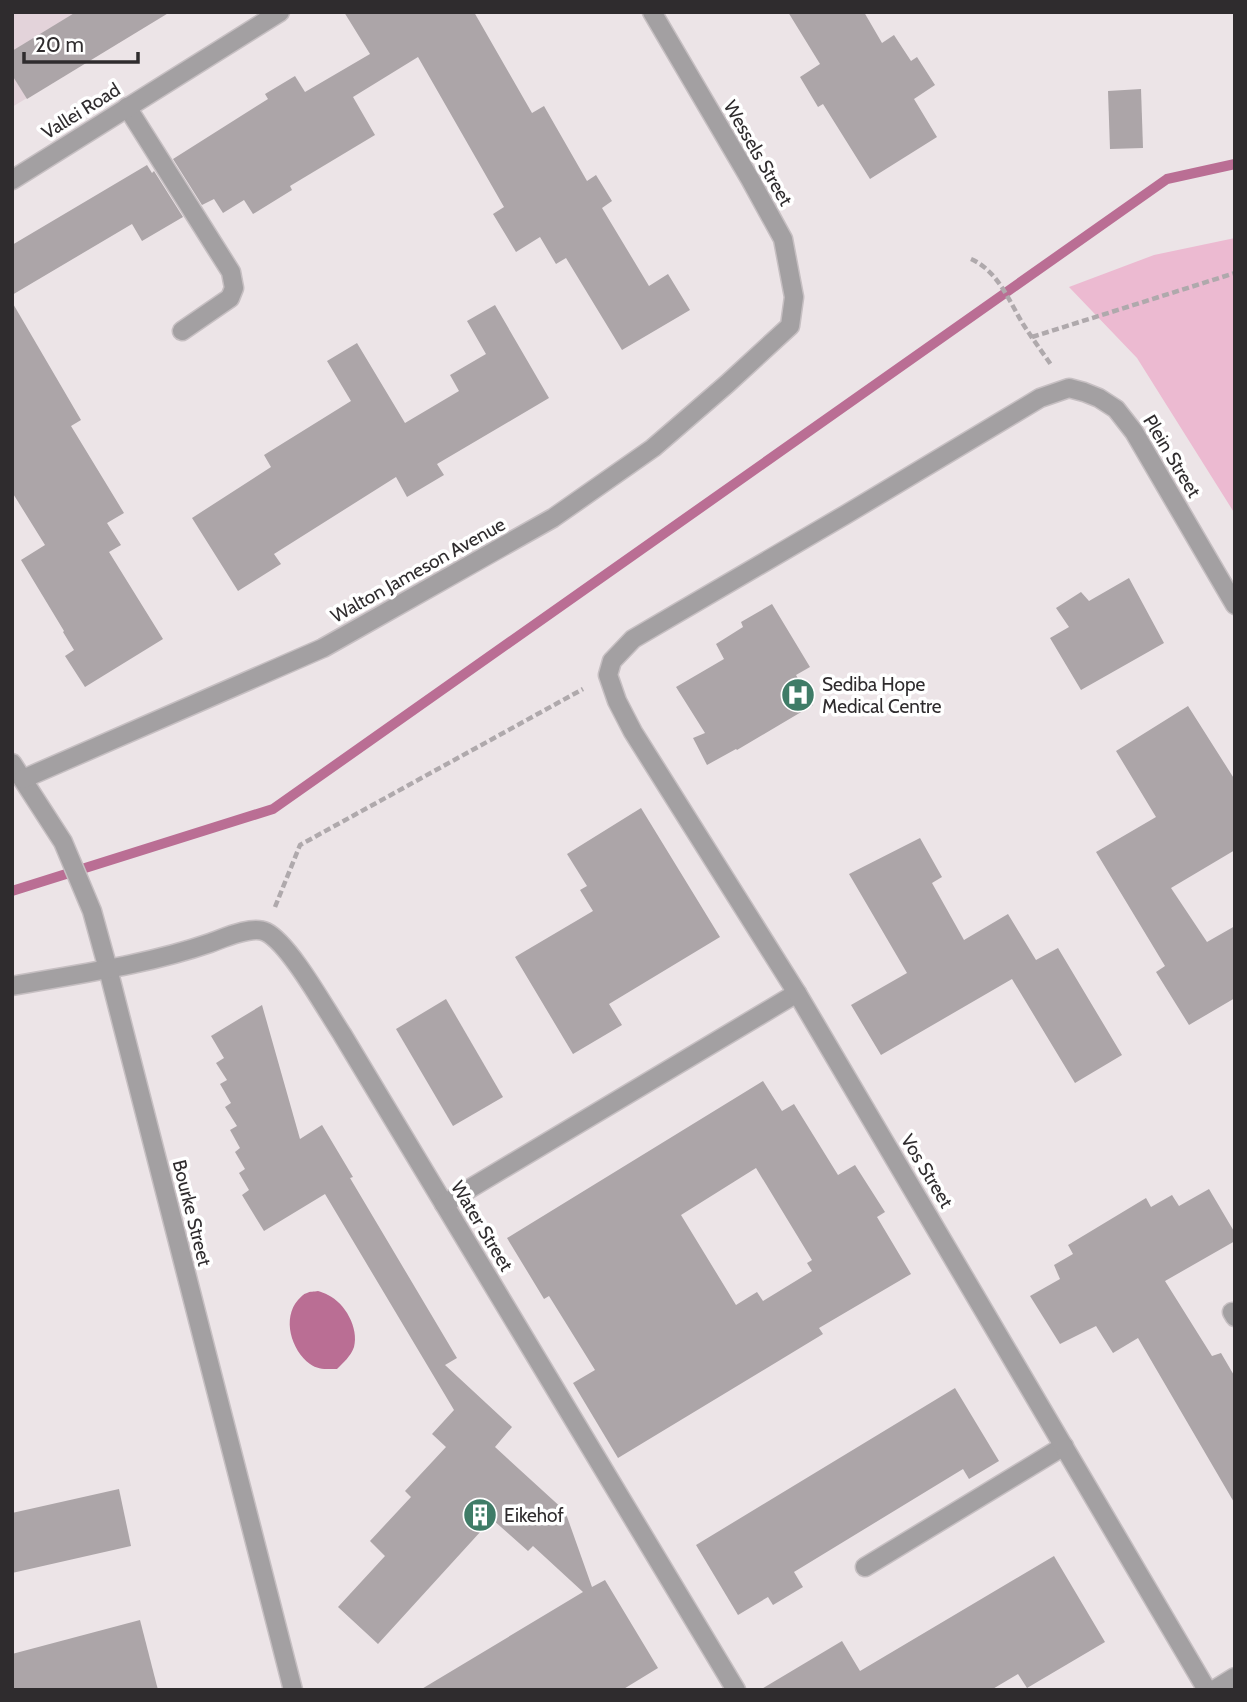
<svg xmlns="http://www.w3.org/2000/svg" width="1247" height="1702" font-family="Cabin,sans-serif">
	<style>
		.built { fill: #e3d3da }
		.green { fill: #ecbad1 }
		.water { fill: #ba6e94 }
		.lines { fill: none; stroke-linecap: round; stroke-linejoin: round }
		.stream { stroke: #ba6e94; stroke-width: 10 }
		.building { fill: #aca5a8; fill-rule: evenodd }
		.lane-casing { stroke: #c6bfc2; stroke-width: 21 }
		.street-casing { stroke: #c6bfc2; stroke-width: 21 }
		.path { stroke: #afa9ac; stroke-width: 4.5; stroke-dasharray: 7 3.5; stroke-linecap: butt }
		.lane { stroke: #a3a0a2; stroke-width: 18 }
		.street { stroke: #a3a0a2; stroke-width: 18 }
		.labels { text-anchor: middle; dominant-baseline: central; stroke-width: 7; stroke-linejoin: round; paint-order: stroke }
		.street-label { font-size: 19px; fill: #2f2c2e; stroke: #fff }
		.poi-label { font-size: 19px; fill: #2f2c2e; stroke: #fff; text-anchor: start }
	</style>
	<rect width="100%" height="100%" fill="#ece4e7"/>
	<!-- built -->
	<polygon class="built" points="12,12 170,12 12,107"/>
	<!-- green -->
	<polygon class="green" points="1235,238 1235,514 1137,358 1069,287 1154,255"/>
	<!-- water -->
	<path class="water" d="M 318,1291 C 321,1292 325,1293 328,1295 C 345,1303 359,1328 354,1347 C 351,1356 343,1363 337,1369 C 327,1369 318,1370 310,1364 C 291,1350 282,1318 298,1300 C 301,1297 303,1294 307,1293 C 310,1291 314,1292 318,1291 Z"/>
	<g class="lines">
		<!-- stream -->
		<polyline class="stream" points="12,891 273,809 1167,179 1235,164"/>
	</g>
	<!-- building -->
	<g class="building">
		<polygon points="76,12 170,12 27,99 12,75 12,51"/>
		<polygon points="344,12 474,12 532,113 544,106 587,181 596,175 612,201 602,208 649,286 668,274 690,310 622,350 566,258 556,264 540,237 516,252 493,214 504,207 418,57 353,97 375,135 290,186 292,190 253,214 244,200 223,213 214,199 202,205 173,159 268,99 265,94 295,76 305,92 370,54"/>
		<polygon points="788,12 864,12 882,43 894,35 911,61 917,57 935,85 914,99 937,137 870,179 823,104 818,107 800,77 820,64"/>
		<polygon points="1141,89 1143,148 1110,149 1108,91"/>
		<polygon points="147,165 152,173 154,171 183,217 142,241 132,224 12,295 12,245"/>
		<polygon points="12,302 81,420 71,426 124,513 107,523 121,545 109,552 163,639 85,687 65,656 74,650 63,632 64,631 21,560 45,545 12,492"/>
		<polygon points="495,305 549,398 437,464 444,475 407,497 396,477 274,554 281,564 238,591 192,518 271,467 264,455 351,401 327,361 357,343 405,423 459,391 450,375 486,354 467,321"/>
		<polygon points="1129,578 1164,643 1081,690 1050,638 1069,627 1056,608 1081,592 1089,601"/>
		<polygon points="772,604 810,667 796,675 813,705 737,750 736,749 707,765 693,738 705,733 676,687 724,659 716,644 743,627 741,622"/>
		<polygon points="1188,706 1235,780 1235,850 1171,888 1207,942 1235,926 1235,998 1189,1025 1156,972 1165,966 1096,852 1156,817 1116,751"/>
		<polygon points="641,808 720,937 609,1004 622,1025 573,1054 515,957 593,911 580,890 587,886 567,854"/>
		<polygon points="920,838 942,877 932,883 964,940 1008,914 1036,960 1058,948 1122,1055 1075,1083 1012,979 881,1055 851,1005 907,973 849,874"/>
		<polygon points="446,999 503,1097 453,1126 396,1029"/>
		<polygon points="262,1005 300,1139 322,1125 353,1177 350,1178 457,1358 445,1365 512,1427 495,1447 565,1511 592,1587 605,1580 658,1668 622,1690 420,1690 583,1592 533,1546 528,1551 492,1519 378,1644 338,1607 385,1556 370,1541 411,1497 405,1491 446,1447 432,1434 454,1410 325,1194 264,1231 242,1195 249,1190 239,1173 245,1169 235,1152 240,1148 230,1130 237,1126 225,1107 231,1103 220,1084 227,1080 216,1063 224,1058 211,1036"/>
		<path d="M 763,1081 L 782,1111 L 794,1104 L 838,1175 L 855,1165 L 885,1212 L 877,1217 L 911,1274 L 819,1328 L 823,1334 L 618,1458 L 573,1383 L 595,1370 L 549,1296 L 544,1299 L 507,1238 ZM 756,1168 L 812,1260 L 807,1263 L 812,1271 L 763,1301 L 757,1292 L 736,1305 L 681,1215 Z"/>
		<polygon points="1209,1189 1235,1233 1235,1241 1165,1281 1212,1356 1221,1353 1235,1377 1235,1504 1138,1338 1113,1353 1096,1326 1060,1344 1030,1296 1060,1279 1054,1265 1073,1254 1068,1245 1146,1198 1151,1207 1172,1195 1179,1206"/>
		<polygon points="955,1388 999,1461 969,1479 963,1469 794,1572 803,1587 773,1605 768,1597 738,1615 696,1545"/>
		<polygon points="119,1489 131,1546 12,1573 12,1513"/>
		<polygon points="1054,1556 1105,1642 1027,1688 1018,1674 991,1690 760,1690 842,1641 860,1671"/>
		<polygon points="140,1620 158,1690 12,1690 12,1654"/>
	</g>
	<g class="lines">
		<!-- lane casing -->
		<g class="lane-casing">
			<g id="lane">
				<polyline points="127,107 231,272 234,288 230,298 182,331"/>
				<polyline points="1232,1312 1235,1317"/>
				<polyline points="865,1567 1064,1446"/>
			</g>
		</g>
		<!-- street casing -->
		<g class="street-casing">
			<g id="street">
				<polyline points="12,180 280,12"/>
				<polyline points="12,763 63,842 92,911 108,969 293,1690"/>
				<polyline points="23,779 323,648 553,518 653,448 727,384 790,326 794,297 783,239 750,179 652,12"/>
				<path d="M 12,986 C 78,974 146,965 210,943 C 224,938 252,925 266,932 C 290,944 326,1010 342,1034 L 736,1690"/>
				<polyline points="444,1204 797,993"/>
				<polyline points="1207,1690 797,993 633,732 617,701 608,675 612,661 633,639 845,515 1040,398 1069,388 1084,392 1099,398 1116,409 1134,432 1235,605"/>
				<polyline points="1214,1690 1235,1677"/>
			</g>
		</g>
		<!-- path -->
		<g class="path">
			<path d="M 971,259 C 998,271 1009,301 1023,324 C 1032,338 1042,352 1052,366"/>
			<polyline points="1032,337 1235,273"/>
			<polyline points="275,907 300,845 583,689"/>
		</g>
		<!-- lane -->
		<use href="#lane" class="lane"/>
		<!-- street -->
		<use href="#street" class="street"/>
	</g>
	<!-- icons -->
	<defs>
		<g id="hospital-disc" transform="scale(1.75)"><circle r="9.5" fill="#3f7c67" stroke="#fff"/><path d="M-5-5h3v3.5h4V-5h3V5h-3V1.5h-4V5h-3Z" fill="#fff"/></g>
		<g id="building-disc" transform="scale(1.75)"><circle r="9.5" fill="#3f7c67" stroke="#fff"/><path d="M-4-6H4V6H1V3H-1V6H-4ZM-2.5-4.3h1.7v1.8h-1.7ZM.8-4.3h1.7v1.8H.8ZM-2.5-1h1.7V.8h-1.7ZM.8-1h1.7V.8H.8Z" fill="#fff"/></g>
	</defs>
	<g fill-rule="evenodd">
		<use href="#hospital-disc" x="798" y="695"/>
		<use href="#building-disc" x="480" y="1515"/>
	</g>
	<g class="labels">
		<!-- street labels -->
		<g class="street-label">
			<text transform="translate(81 111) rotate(-32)">Vallei Road</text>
			<text transform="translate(758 153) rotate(60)">Wessels Street</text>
			<text transform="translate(1172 456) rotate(59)">Plein Street</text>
			<text transform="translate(418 570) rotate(-29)">Walton Jameson Avenue</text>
			<text transform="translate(927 1171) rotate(59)">Vos Street</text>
			<text transform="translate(192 1213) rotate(76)">Bourke Street</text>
			<text transform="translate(482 1226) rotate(59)">Water Street</text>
		</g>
		<!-- poi labels -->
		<g class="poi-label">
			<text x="822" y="684">Sediba Hope<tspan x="822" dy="22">Medical Centre</tspan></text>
			<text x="504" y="1515">Eikehof</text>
		</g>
	</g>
	<!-- border -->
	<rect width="1247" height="1702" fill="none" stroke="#2f2c2e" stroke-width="28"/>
	<!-- scale -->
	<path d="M24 52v10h114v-10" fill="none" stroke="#2f2c2e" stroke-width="3.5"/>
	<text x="35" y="52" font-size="21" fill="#2f2c2e" stroke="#ffffff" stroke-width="5" paint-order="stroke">20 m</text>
</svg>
